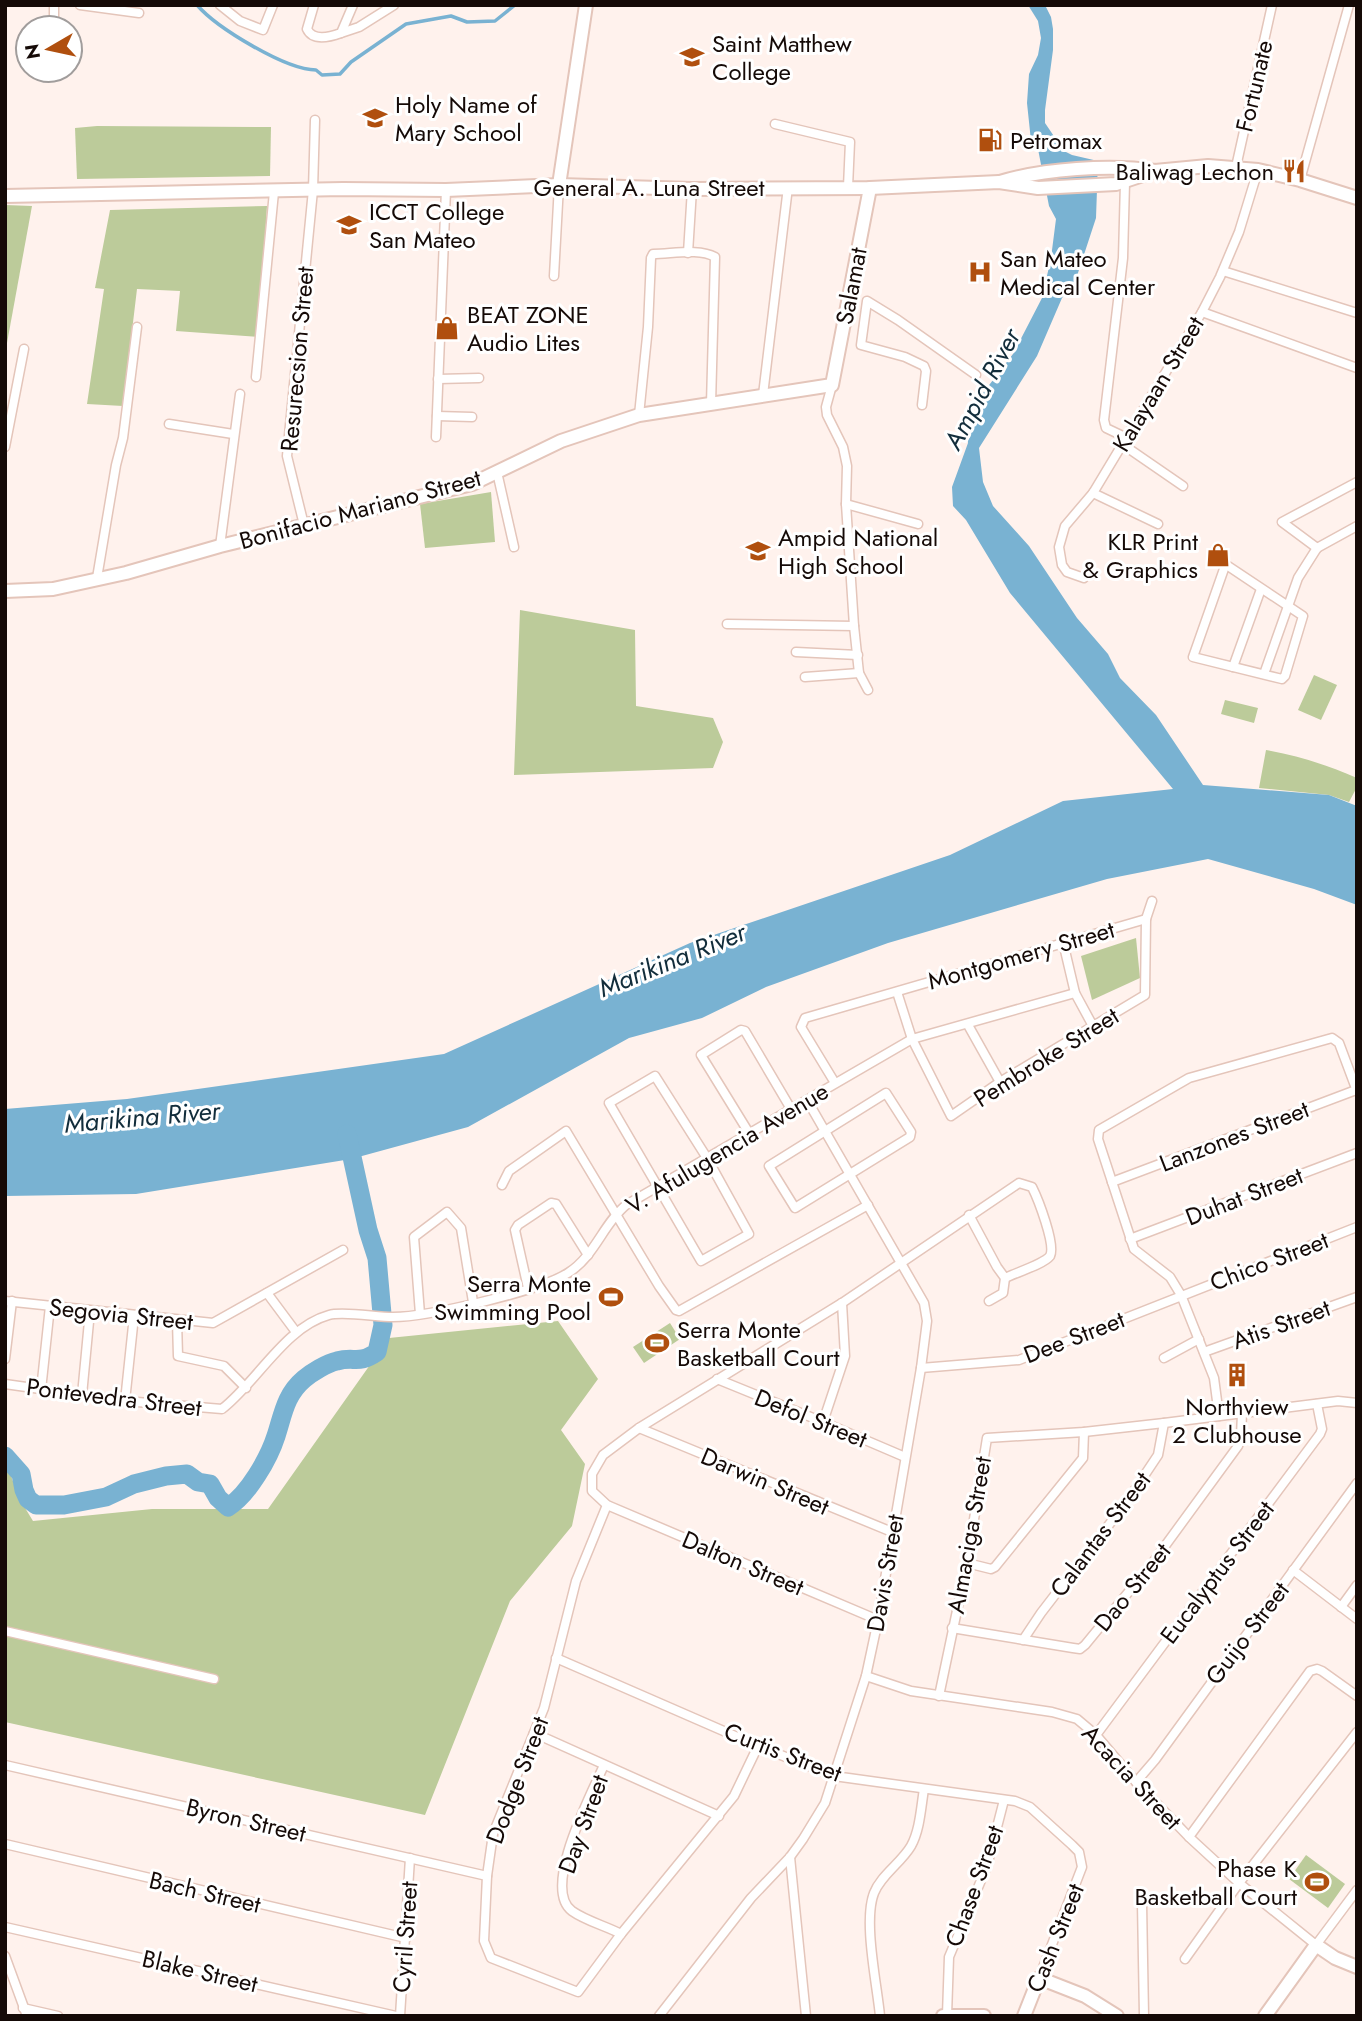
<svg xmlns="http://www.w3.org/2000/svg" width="1362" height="2021" font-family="Jost,sans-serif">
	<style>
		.green { fill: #bccb9a }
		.water { fill: #79b2d2 }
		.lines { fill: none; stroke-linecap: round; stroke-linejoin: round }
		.stream { stroke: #79b2d2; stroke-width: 3.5 }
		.river { stroke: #79b2d2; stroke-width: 19 }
		.street-casing { stroke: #e4c5ba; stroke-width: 11 }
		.secondary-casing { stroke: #e4c5ba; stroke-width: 16 }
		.primary-casing { stroke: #e4c5ba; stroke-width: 16 }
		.street { stroke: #fff; stroke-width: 8 }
		.secondary { stroke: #fff; stroke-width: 12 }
		.primary { stroke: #fff; stroke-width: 12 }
		.labels { text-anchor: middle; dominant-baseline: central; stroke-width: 6; stroke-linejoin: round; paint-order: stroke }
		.poi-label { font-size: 24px; fill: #150a07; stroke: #fff; text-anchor: start }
		.street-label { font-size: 24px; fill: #150a07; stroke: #fff }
		.water-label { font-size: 26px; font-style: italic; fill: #122d3b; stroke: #fff }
	</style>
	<rect width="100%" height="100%" fill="#fff2ed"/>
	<!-- green -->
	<g class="green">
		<polygon points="97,126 271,127 270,176 77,179 75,128"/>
		<polygon points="5,205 32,206 5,354"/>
		<polygon points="267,206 259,337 176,331 180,291 137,289 123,406 87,404 104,289 95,288 110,210"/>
		<polygon points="491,492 495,542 425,548 420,504"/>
		<polygon points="520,610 635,630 636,706 713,718 723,742 713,768 514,775"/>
		<polygon points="1314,675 1337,685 1321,720 1298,710"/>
		<polygon points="1225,700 1258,708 1254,723 1221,714"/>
		<path d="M 1266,750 C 1299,756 1327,765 1357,778 L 1357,787 L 1349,802 L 1329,795 L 1259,788 Z"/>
		<polygon points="1136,938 1140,978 1092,1000 1081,956"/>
		<polygon points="558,1321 598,1379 561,1430 585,1464 572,1526 510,1601 425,1815 5,1722 5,1469 10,1473 19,1498 33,1521 152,1509 268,1509 389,1338"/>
		<polygon points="670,1323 680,1339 644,1363 633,1347"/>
		<polygon points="1306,1855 1345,1884 1328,1908 1289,1879"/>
	</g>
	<!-- water -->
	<polygon class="water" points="1028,5 1045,5 1051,17 1053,29 1053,50 1045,110 1045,123 1064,151 1072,155 1098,161 1096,218 1075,282 1062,298 1037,356 979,448 983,482 993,506 1029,546 1077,618 1108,654 1120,678 1156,715 1203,785 1329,795 1357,806 1357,905 1314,889 1208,859 1107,879 888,943 766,987 702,1018 629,1038 468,1127 351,1159 136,1194 5,1196 5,1109 127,1099 444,1054 690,943 950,855 1063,801 1173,789 1010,593 966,520 953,506 952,487 968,443 967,431 975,425 983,393 1013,354 1042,298 1051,258 1056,219 1049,206 1038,149 1031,141 1027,103 1029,74 1038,55 1041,38 1038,21"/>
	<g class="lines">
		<!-- stream -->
		<path class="stream" d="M 197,5 C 217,28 286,70 316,70 L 322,75 L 340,74 L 351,62 L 406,24 L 451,16 L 467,22 L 495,21 L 515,5"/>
		<!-- river -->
		<path class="river" d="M 5,1456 L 21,1474 L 24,1490 L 28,1499 L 36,1505 L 64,1505 L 106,1497 L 134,1484 L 166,1476 L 187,1474 L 198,1482 L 210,1484 L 218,1498 L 228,1507 C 248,1495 269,1458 276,1436 C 283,1415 285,1395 304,1379 C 311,1373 327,1363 337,1361 C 355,1356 358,1365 377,1352 L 383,1325 L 377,1258 L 368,1230 L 347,1134"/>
		<!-- street casing -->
		<g class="street-casing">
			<g id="street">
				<polyline points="80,5 139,13"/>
				<polyline points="220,5 240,21 263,30 273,5"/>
				<path d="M 314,5 L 307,29 C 313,42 330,37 341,33 L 353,5"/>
				<polyline points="54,27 54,5"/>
				<polyline points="341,33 359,27 394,5"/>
				<polyline points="775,124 850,142 848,187"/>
				<polyline points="1236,167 1272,5"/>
				<polyline points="1300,180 1349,5"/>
				<polyline points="1125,182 1123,258 1104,420 1106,428 1127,438"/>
				<polyline points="688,253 692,189"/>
				<polyline points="1223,271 1357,313"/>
				<polyline points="554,276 559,185"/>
				<polyline points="1202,312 1357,368"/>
				<polyline points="256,377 274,192"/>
				<polyline points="438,379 479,378"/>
				<polyline points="832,385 826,407 827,415 843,447 847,466 846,504 854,626 859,673 868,690"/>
				<polyline points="763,395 788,187"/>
				<polyline points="922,405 926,371 924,366 905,357 861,345 867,301 898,320 976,375"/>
				<path d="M 639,415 L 648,327 L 651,258 L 653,254 C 672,254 699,248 715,257 L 711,404"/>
				<polyline points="437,416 472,417"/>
				<polyline points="169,424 233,434"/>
				<polyline points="436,437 446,190"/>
				<polyline points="1122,444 1183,486"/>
				<polyline points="5,447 24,349"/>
				<polyline points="497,472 514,547"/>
				<polyline points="1093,493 1158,524"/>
				<polyline points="846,504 918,524"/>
				<polyline points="304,525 287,456 313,190 315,120"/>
				<polyline points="220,546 240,394"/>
				<polyline points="1317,548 1282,522 1357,482"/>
				<polyline points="1317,548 1357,526"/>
				<polygon points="1225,566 1228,566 1303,616 1285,676 1282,679 1193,657"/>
				<polyline points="97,578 116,465 123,438 137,327"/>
				<polyline points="1084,578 1067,572 1062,565 1059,547 1065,526 1093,493 1202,312 1220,277 1239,232 1258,170"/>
				<polyline points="727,624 854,626"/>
				<polyline points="796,652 858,655"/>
				<polyline points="1233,667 1261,589"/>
				<polyline points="1264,674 1298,578 1317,548"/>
				<polyline points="805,677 859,673"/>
				<polyline points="1063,942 1075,993 1094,1028"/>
				<polyline points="897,992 912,1039 951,1116 1000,1082 1145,995 1146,919 1152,901"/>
				<polyline points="968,1025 1000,1082"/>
				<polygon points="655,1076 707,1158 749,1234 701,1261 609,1103"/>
				<polyline points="835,1083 801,1027 805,1018 1146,919"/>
				<polygon points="886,1093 911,1132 910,1137 795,1208 769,1166"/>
				<polyline points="749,1133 701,1055 741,1030 745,1031 791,1109"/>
				<polyline points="1112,1182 1356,1090"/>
				<polyline points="502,1185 509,1171 566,1131 659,1286 676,1310 679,1311 868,1205"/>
				<polyline points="969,1215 997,1267 1005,1278 1003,1293 989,1301"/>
				<polyline points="1130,1239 1357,1153"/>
				<polyline points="528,1288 515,1230 518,1225 551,1203 556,1204 588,1255"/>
				<polyline points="267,1293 296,1332"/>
				<polyline points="5,1301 213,1323 343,1250"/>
				<polyline points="420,1314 414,1237 447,1212 461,1228 473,1302"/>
				<polyline points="177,1321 178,1356 224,1366 246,1388"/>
				<polyline points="1204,1352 1357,1297"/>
				<polyline points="1164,1358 1199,1339"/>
				<polyline points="5,1359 12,1301"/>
				<polyline points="921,1368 1019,1360 1357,1227"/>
				<polyline points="717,1379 823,1422 905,1457"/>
				<path d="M 5,1384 L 125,1401 L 222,1409 C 257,1382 285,1327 329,1315 C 343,1311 376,1317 393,1317 C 427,1317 540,1291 568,1273 C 595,1256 603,1224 626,1205 L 912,1039 L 1075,993"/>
				<polyline points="41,1390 50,1306"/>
				<polyline points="82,1395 90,1311"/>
				<polyline points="125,1401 134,1316"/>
				<polyline points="1219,1416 1214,1378 1181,1295 1170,1277 1134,1249 1098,1139 1099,1130 1189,1078 1332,1038 1339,1043 1357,1091"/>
				<polyline points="823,1422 845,1356 842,1303"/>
				<polyline points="639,1428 892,1532"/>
				<polyline points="607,1505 576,1581 544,1708 493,1834 487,1876 484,1941 491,1958 578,1992 621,1934 734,1796 758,1746"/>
				<polyline points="967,1563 991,1569 995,1567 1083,1458 1084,1432"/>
				<polyline points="1293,1570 1357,1619"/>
				<polyline points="1341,1607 1357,1585"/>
				<path d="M 878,1620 L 607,1505 L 592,1491 L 592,1474 L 603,1455 L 639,1428 L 842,1303 L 1019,1183 L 1032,1187 C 1038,1199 1056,1245 1050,1256 C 1044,1264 1015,1273 1005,1278"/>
				<polyline points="952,1628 1073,1648 1080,1649 1085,1645 1154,1561 1238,1446 1241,1437 1242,1413"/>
				<polyline points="5,1631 214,1679"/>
				<polyline points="1023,1640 1041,1613 1128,1500 1158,1455 1164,1423"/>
				<polyline points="556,1658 758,1746 834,1776 1015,1801 1030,1807 1072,1845 1079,1852 1082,1867 1039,1978"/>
				<polyline points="866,1676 911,1691 1052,1712 1077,1719 1096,1735 1136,1782 1189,1837 1239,1883 1316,1945 1357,1890"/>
				<polyline points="939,1696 967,1563 987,1438 1084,1432 1164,1423 1338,1401 1357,1403"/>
				<polyline points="534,1733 719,1816"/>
				<polyline points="1096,1735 1320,1434 1322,1429 1317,1404"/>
				<polyline points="5,1765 487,1876"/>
				<path d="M 604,1765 C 592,1793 541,1888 572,1911 C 586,1921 606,1926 621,1934"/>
				<polyline points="1136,1782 1155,1760 1357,1483"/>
				<polyline points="1189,1837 1310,1671 1317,1669 1322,1671 1357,1696"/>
				<polyline points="5,1844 406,1938"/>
				<polyline points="790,1857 806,2016"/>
				<polyline points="1142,1903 1144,2016"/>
				<polyline points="5,1927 396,2016"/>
				<polyline points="5,1956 27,2016"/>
				<polyline points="1185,1959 1239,1883 1357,1732"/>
				<polyline points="23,2008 58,2016"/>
				<polyline points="947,2015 949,1957 987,1866 1004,1800"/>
				<polyline points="400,2016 410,1858"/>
				<polyline points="659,2016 751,1898 790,1857 803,1839 825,1803 866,1676 878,1620 921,1368 927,1321 924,1303 807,1100"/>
				<path d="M 880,2016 C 877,1984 863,1921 874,1893 C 881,1875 901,1863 911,1846 C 920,1830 921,1807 924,1789"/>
			</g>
		</g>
		<!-- secondary casing -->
		<g class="secondary-casing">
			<g id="secondary">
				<polyline points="559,185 586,5"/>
				<polyline points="5,591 53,589 126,573 220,546 472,484 561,441 639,415 832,385 870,188"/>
				<polyline points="943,2016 984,2016"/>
				<polyline points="1024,2016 1039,1978 1085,1996 1117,2016"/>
				<polyline points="1265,2016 1316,1945 1335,1958 1357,1967"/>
			</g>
		</g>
		<!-- primary casing -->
		<g class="primary-casing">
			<g id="primary">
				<path d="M 1000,182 C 1042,169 1111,164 1155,171"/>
				<polyline points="5,196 343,189 446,190 559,185 692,189 870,188 999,182 1038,188 1116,184 1155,171 1208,166 1258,170 1300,180 1357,198"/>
			</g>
		</g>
		<!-- street -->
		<use href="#street" class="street"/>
		<!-- secondary -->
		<use href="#secondary" class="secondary"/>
		<!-- primary -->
		<use href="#primary" class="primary"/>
	</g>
	<!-- icons -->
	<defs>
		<g id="university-bare" transform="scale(1.89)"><path d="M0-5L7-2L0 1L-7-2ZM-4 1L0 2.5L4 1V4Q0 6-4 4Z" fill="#b04f0e" stroke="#fff" stroke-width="2.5" paint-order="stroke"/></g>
		<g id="school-bare" transform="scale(1.89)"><path d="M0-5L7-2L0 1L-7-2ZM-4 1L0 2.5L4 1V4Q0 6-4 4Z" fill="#b04f0e" stroke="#fff" stroke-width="2.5" paint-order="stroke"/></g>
		<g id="fuel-bare" transform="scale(1.89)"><path d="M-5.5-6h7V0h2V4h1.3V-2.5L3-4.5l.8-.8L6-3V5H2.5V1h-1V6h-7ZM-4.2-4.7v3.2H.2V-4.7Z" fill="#b04f0e" stroke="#fff" stroke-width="2.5" paint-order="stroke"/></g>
		<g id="restaurant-bare" transform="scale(1.89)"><path d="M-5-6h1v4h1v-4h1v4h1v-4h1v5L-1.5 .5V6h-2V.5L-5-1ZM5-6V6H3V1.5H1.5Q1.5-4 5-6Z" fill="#b04f0e" stroke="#fff" stroke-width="2.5" paint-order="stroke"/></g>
		<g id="hospital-bare" transform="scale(1.89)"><path d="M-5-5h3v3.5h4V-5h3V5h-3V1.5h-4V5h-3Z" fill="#b04f0e" stroke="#fff" stroke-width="2.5" paint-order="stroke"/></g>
		<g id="shop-bare" transform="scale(1.89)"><path d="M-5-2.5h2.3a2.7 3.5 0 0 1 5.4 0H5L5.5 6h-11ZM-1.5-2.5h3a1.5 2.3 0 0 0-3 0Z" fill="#b04f0e" stroke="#fff" stroke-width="2.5" paint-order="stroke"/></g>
		<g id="stadium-bare" transform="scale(1.89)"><path d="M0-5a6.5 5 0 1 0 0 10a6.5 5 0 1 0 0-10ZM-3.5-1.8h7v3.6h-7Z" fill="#b04f0e" stroke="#fff" stroke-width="2.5" paint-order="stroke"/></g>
		<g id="building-bare" transform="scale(1.89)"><path d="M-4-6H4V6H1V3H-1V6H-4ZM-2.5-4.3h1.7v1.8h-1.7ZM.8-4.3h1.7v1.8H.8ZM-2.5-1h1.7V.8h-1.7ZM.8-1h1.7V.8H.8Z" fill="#b04f0e" stroke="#fff" stroke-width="2.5" paint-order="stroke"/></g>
	</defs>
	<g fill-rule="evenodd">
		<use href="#university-bare" x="692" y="57"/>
		<use href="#school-bare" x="375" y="118"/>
		<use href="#fuel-bare" x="990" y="140"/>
		<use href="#restaurant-bare" x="1294" y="171"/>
		<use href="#university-bare" x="349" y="225"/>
		<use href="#hospital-bare" x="980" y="272"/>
		<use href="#shop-bare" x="447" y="328"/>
		<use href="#school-bare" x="758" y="551"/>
		<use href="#shop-bare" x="1218" y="555"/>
		<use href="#stadium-bare" x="611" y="1297"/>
		<use href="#stadium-bare" x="657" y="1343"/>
		<use href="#building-bare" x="1237" y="1375"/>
		<use href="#stadium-bare" x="1317" y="1882"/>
	</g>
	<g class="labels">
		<!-- poi labels -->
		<g class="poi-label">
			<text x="712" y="43">Saint Matthew<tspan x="712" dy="28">College</tspan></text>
			<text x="395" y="104">Holy Name of<tspan x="395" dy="28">Mary School</tspan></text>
			<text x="1010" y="140">Petromax</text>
			<text x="1274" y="171" text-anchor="end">Baliwag Lechon</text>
			<text x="369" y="211">ICCT College<tspan x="369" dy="28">San Mateo</tspan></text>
			<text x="1000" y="258">San Mateo<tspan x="1000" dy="28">Medical Center</tspan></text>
			<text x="467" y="314">BEAT ZONE<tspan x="467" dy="28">Audio Lites</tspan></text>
			<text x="778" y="537">Ampid National<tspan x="778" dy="28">High School</tspan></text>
			<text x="1198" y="541" text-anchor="end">KLR Print<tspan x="1198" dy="28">&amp; Graphics</tspan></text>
			<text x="591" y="1283" text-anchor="end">Serra Monte<tspan x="591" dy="28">Swimming Pool</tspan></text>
			<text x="677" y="1329">Serra Monte<tspan x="677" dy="28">Basketball Court</tspan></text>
			<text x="1237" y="1406" text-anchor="middle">Northview<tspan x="1237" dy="28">2 Clubhouse</tspan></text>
			<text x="1297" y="1868" text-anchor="end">Phase K<tspan x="1297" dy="28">Basketball Court</tspan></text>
		</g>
		<!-- street labels -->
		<g class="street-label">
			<text transform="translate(1254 86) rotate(-77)">Fortunate</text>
			<text x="649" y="187">General A. Luna Street</text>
			<text transform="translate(851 286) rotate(-79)">Salamat</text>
			<text transform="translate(297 359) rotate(-85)">Resurecsion Street</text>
			<text transform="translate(1158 384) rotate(-59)">Kalayaan Street</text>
			<text transform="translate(360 509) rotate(-15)">Bonifacio Mariano Street</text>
			<text transform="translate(1021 955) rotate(-16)">Montgomery Street</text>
			<text transform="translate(1046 1057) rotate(-32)">Pembroke Street</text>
			<text transform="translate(1234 1136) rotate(-21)">Lanzones Street</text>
			<text transform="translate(727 1148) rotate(-31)">V. Afulugencia Avenue</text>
			<text transform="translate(1244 1196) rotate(-21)">Duhat Street</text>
			<text transform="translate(1269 1261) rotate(-21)">Chico Street</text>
			<text transform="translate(121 1314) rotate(6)">Segovia Street</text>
			<text transform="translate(1281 1324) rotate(-20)">Atis Street</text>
			<text transform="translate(1074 1337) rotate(-21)">Dee Street</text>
			<text transform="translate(114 1397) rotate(7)">Pontevedra Street</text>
			<text transform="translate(811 1418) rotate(22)">Defol Street</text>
			<text transform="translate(765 1481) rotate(23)">Darwin Street</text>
			<text transform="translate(1100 1534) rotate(-53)">Calantas Street</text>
			<text transform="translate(969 1535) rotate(-80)">Almaciga Street</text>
			<text transform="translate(743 1563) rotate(23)">Dalton Street</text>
			<text transform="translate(1217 1572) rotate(-53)">Eucalyptus Street</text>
			<text transform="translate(885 1573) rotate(-80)">Davis Street</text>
			<text transform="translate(1132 1587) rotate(-51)">Dao Street</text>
			<text transform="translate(1247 1633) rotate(-53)">Guijo Street</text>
			<text transform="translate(783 1752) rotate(21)">Curtis Street</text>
			<text transform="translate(1132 1777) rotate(47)">Acacia Street</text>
			<text transform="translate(517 1780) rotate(-69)">Dodge Street</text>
			<text transform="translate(246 1820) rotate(13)">Byron Street</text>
			<text transform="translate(583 1824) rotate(-70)">Day Street</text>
			<text transform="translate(974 1886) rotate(-70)">Chase Street</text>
			<text transform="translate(205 1892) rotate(13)">Bach Street</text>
			<text transform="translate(405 1937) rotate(-86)">Cyril Street</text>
			<text transform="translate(1055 1938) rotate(-68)">Cash Street</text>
			<text transform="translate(200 1971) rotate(13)">Blake Street</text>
		</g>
		<!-- water labels -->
		<g class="water-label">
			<text transform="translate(982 389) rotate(-62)">Ampid River</text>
			<text transform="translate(672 960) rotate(-22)">Marikina River</text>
			<text transform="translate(142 1117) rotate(-5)">Marikina River</text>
		</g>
	</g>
	<!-- border -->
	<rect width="1362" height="2021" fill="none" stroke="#150a07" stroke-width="14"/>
	<!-- north arrow -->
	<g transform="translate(49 49) rotate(261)"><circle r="33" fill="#ffffff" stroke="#a19d9c" stroke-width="2"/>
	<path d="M0-5L12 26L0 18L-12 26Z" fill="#b04f0e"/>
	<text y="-10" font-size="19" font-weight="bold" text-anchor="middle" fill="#150a07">N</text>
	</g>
</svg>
